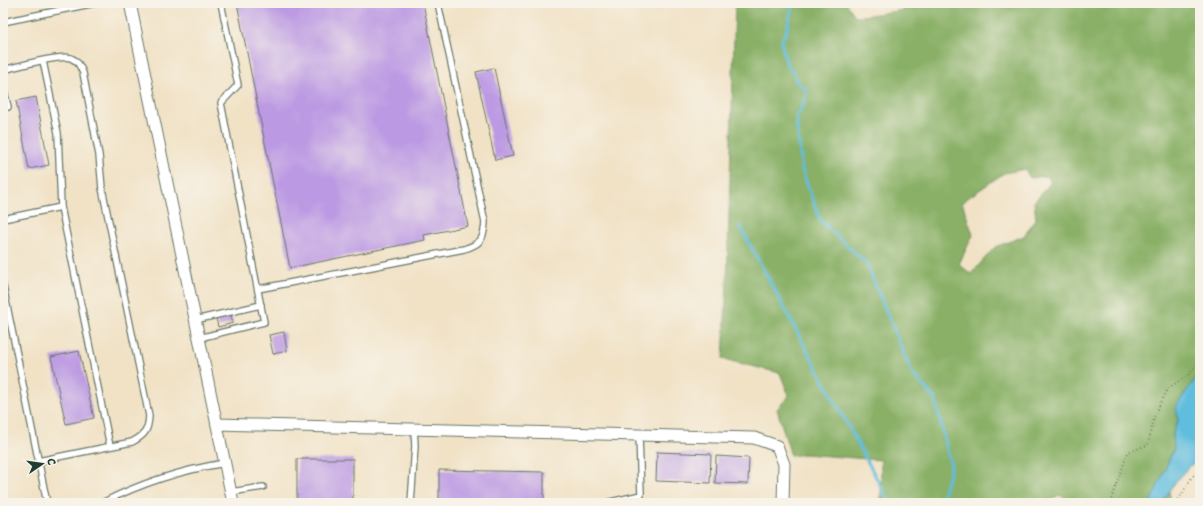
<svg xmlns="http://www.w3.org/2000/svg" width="1203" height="506" font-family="'Shantell Sans',sans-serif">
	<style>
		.forest { fill: #89b066; stroke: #54764d; fill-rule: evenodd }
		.water { fill: #60bdde; stroke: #407d89 }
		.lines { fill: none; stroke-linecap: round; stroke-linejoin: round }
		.stream { stroke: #60bdde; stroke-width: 3 }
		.building { fill: #bc9ae3 }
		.lane-casing { stroke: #687767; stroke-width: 8 }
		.street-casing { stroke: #687767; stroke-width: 13 }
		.path { stroke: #687767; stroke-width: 1.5; stroke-dasharray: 1 3; stroke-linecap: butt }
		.lane { stroke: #fff; stroke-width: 5.5 }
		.street { stroke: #fff; stroke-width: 11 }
	</style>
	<rect width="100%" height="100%" fill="#f7f3e8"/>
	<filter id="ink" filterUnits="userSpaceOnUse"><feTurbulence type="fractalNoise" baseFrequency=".025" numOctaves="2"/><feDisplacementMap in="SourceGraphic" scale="8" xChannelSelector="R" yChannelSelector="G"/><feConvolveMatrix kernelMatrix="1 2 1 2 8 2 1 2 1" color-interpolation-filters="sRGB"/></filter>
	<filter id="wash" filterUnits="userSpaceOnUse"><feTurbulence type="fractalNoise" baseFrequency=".012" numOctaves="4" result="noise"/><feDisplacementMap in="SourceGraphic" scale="16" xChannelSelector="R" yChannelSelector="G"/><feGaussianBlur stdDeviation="0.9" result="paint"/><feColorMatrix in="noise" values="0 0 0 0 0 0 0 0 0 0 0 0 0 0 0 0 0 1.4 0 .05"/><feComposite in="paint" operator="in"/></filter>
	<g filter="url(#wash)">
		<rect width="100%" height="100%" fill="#f1e2c6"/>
		<!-- forest -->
		<path class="forest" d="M 735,3 L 846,3 L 856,17 L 904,10 L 914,3 L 1200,3 L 1200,378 L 1196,378 L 1177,406 L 1178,421 L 1173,433 L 1174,448 L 1168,462 L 1169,490 L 1171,503 L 1076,503 L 1059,495 L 1047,503 L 881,503 L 881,460 L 804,454 L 791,456 L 777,409 L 789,396 L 780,373 L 723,359 L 727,284 ZM 1025,169 L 1030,178 L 1047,176 L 1051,182 L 1034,202 L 1036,218 L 1024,236 L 995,247 L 971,274 L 959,264 L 973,235 L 962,202 L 1004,173 Z"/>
		<!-- water -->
		<path class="water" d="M 1196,378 L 1200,378 L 1200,458 C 1184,470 1171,485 1163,503 L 1150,503 L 1174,449 L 1173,433 L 1178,421 L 1176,406 Z"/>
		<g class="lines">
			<!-- stream -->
			<g class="stream">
				<polyline points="793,3 786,33 781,41 787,66 794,73 796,82 807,89 804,103 796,118 802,170 820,220 866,263 912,373 935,399 951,466 941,503"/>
				<polyline points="740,226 890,503"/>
			</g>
		</g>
		<g id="blocks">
			<!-- building -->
			<g class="building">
				<polygon points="237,3 423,3 468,226 424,235 425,240 290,268"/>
				<polygon points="494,68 513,156 495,160 476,72"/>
				<polygon points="36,97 49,165 29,169 16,101"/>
				<polygon points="231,315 233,323 218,327 216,318"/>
				<polygon points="284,332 287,351 273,354 269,335"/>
				<polygon points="79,351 94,418 66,424 51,357"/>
				<polygon points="657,452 711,454 710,483 656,481"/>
				<polygon points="716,456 749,458 748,484 715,483"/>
				<rect x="297" y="459" width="56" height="44"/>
				<polygon points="439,470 544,472 544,503 439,503"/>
			</g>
		</g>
	</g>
	<g filter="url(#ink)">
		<use href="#blocks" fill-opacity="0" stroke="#687767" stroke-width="1"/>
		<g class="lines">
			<!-- lane casing -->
			<g class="lane-casing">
				<g id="lane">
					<polyline points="3,22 95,3"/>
					<polyline points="43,61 58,133 61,207 110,446"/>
					<path d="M 3,70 C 16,67 60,54 71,58 C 78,61 80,66 83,73 L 99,155 L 102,188 L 149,416 C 148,431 145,435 132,442 L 38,461"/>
					<polyline points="3,87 8,107"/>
					<polyline points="3,219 61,207"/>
					<polyline points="3,286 47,503"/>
					<path d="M 258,289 L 464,249 C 481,244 484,239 485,222 L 438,3"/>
					<polyline points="195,320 261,305"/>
					<polyline points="199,338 264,322 221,103 238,85 221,3"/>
					<polyline points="231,492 263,487"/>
					<path d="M 102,503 C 141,483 182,470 225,463"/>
					<polyline points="411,503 415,446 414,429"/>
					<polyline points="606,503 641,495 639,435"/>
				</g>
			</g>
			<!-- street casing -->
			<g class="street-casing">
				<g id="street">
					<polyline points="130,3 233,503"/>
					<polyline points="217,424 754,438 777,446 784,464 783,503"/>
				</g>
			</g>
			<!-- path -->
			<g class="path">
				<polyline points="1110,503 1128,452 1148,445 1155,414 1168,388 1187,376 1196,366 1200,366"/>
				<polyline points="1171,503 1179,499 1192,477 1200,469"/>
			</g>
			<!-- lane -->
			<use href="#lane" class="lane"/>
			<!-- street -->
			<use href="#street" class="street"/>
		</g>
	</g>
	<!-- margin -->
	<rect width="1203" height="506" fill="none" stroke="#f7f3e8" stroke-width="16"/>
	<!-- north arrow -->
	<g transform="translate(42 464) rotate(77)" stroke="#f7f3e8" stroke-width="3" paint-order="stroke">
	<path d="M0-3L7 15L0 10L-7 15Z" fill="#1f3d34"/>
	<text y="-6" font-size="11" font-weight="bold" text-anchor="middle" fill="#1f3d34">С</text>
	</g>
</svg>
